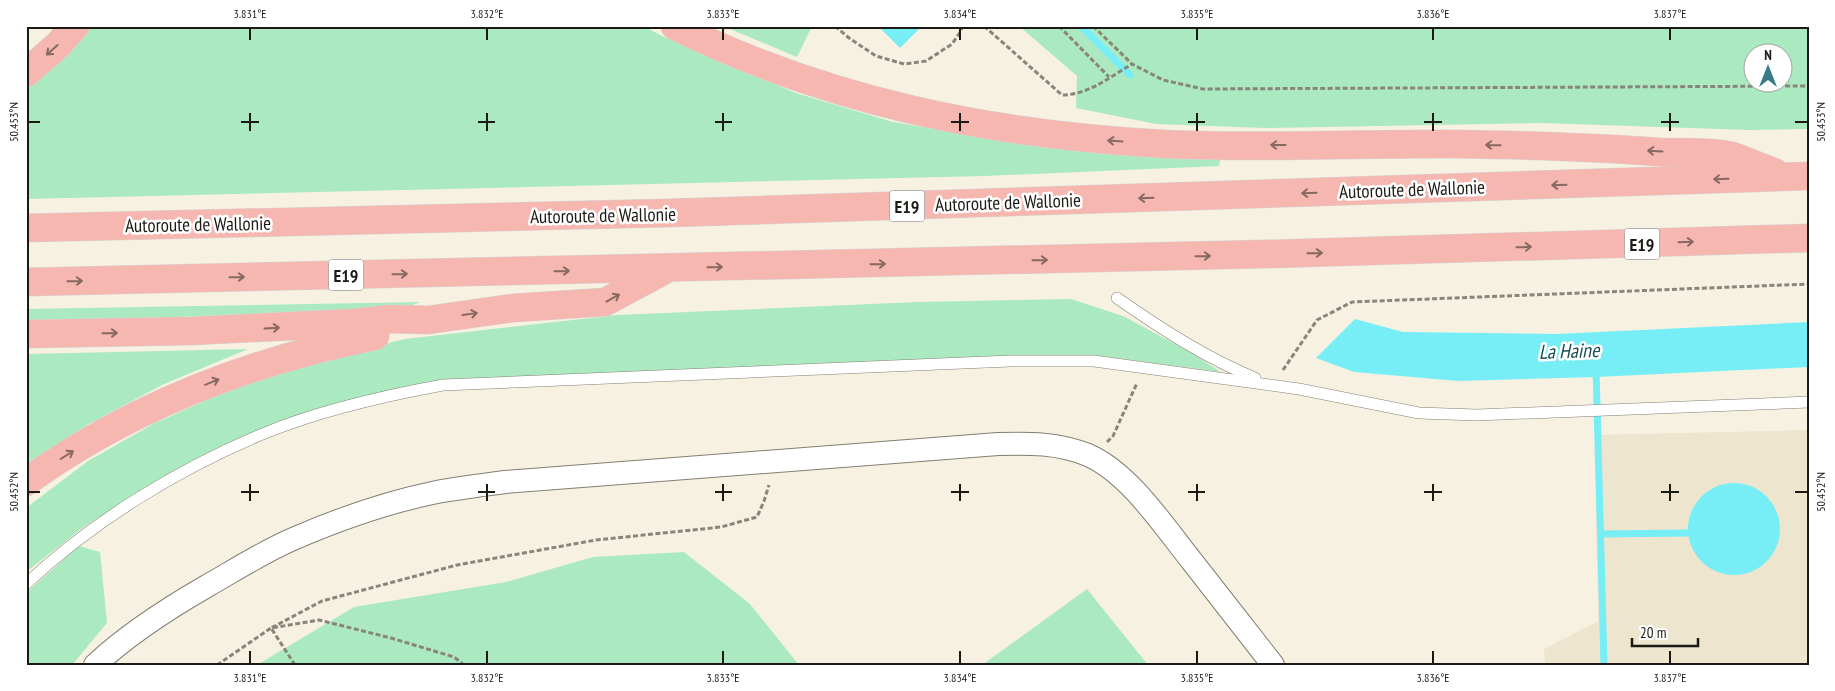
<svg xmlns="http://www.w3.org/2000/svg" width="1835" height="691" font-family="'PT Sans Narrow',sans-serif">
	<style>
		.built { fill: #eee5cf }
		.green { fill: #abeac0; fill-rule: evenodd }
		.water { fill: #77eef6 }
		.lines { fill: none; stroke-linecap: round; stroke-linejoin: round }
		.stream { stroke: #77eef6; stroke-width: 7 }
		.service-casing { stroke: #847f72; stroke-width: 12 }
		.minor-casing { stroke: #847f72; stroke-width: 24 }
		.motorway-casing { stroke: #d6d6d5; stroke-width: 29 }
		.path { stroke: #89857b; stroke-width: 3; stroke-dasharray: 5 2.5; stroke-linecap: butt }
		.service { stroke: #fff; stroke-width: 11 }
		.minor { stroke: #fff; stroke-width: 22 }
		.motorway { stroke: #f5b7b0; stroke-width: 28 }
		.oneway { stroke: #886862 }
		.ticks { fill: none; stroke: #1c1a15; stroke-width: 2 }
		.labels { text-anchor: middle; dominant-baseline: central; stroke-width: 5; stroke-linejoin: round; paint-order: stroke }
		.shield { fill: #fff; stroke: #605f5b; stroke-width: 1 }
		.shield-label { font-size: 18px; font-weight: bold; fill: #1c1a15 }
		.street-label { font-size: 19px; fill: #1c1a15; stroke: #fff }
		.water-label { font-size: 20px; font-style: italic; fill: #194e51; stroke: #fff }
		.neatline { fill: none; stroke: #1c1a15; stroke-width: 2 }
		.ticks-label { font-size: 12px; text-anchor: middle; fill: #1c1a15 }
	</style>
	<rect width="100%" height="100%" fill="#f7f1e2"/>
	<!-- built -->
	<polygon class="built" points="1809,430 1809,665 1545,665 1544,649 1598,621 1595,435"/>
	<!-- green -->
	<g class="green">
		<polygon points="86,26 643,26 664,37 796,93 893,122 984,137 1221,156 1219,166 985,176 26,199 26,86"/>
		<polygon points="723,26 812,26 797,57"/>
		<path d="M 1019,26 L 1809,26 L 1809,129 L 1749,130 L 1541,123 L 1264,128 L 1156,124 L 1076,108 L 1077,76 ZM 1752,52 L 1782,52 L 1782,82 L 1752,82 Z"/>
		<polygon points="1071,299 1123,316 1190,352 1221,372 1094,355 1021,356 482,379 319,409 237,439 172,472 85,526 26,572 26,508 88,461 153,424 229,390 322,359 405,339 617,315 917,302"/>
		<polygon points="420,302 405,308 26,323 26,309"/>
		<polygon points="248,349 162,385 89,424 26,464 26,354"/>
		<polygon points="79,546 100,552 107,623 72,665 26,665 26,593"/>
		<polygon points="684,552 750,604 799,665 257,665 354,607 506,582 593,557"/>
		<polygon points="1087,589 1148,665 982,665"/>
	</g>
	<!-- water -->
	<g class="water">
		<polygon points="878,26 922,26 900,48"/>
		<polygon points="1355,319 1403,332 1556,334 1809,322 1809,367 1596,377 1458,381 1354,372 1316,358"/>
		<circle cx="1734" cy="529" r="46"/>
	</g>
	<g class="lines">
		<!-- stream -->
		<g class="stream">
			<polyline points="1081,26 1130,75"/>
			<polyline points="1596,368 1604,665"/>
			<polyline points="1601,534 1687,533"/>
		</g>
		<!-- service casing -->
		<g class="service-casing">
			<g id="service">
				<path d="M 1117,298 C 1160,328 1206,358 1255,378"/>
				<path d="M 26,584 C 93,521 180,468 265,433 C 321,410 383,396 443,385 L 1010,361 L 1094,361 L 1299,389 L 1419,413 L 1477,415 L 1809,402"/>
			</g>
		</g>
		<!-- minor casing -->
		<g class="minor-casing">
			<path id="minor" d="M 95,665 C 128,634 167,609 207,586 C 235,570 263,552 293,539 C 339,519 388,502 437,492 C 459,488 482,485 505,482 L 998,444 C 1030,443 1058,443 1088,455 C 1129,473 1163,525 1191,560 C 1218,595 1246,630 1273,665"/>
		</g>
		<!-- motorway casing -->
		<g class="motorway-casing">
			<g id="motorway">
				<path d="M 675,26 C 829,102 994,135 1164,144 C 1259,149 1355,143 1451,144 C 1520,145 1590,147 1659,152 C 1679,153 1714,151 1732,156 C 1746,161 1760,167 1774,172"/>
				<polyline points="26,73 58,45 75,26"/>
				<polyline points="26,228 668,213 1809,176"/>
				<polyline points="26,282 1266,254 1809,238"/>
				<polyline points="26,334 190,331 353,323 391,319 428,320 513,308 605,302 663,271"/>
				<path d="M 26,482 C 130,407 251,361 375,336"/>
			</g>
		</g>
		<!-- path -->
		<g class="path">
			<polyline points="835,26 849,38 876,56 904,64 926,61 952,44 961,31 962,26"/>
			<path d="M 984,26 L 1062,95 C 1088,95 1110,77 1132,64"/>
			<polyline points="1059,26 1109,77"/>
			<polyline points="1093,26 1132,64 1163,80 1203,89 1809,86"/>
			<polyline points="1283,370 1317,320 1352,302 1809,284"/>
			<polyline points="1107,442 1113,436 1137,383"/>
			<polyline points="217,665 271,628 319,620 391,638 454,657 464,665"/>
			<polyline points="295,665 271,628 322,601 457,565 596,540 721,527 757,517 764,501 769,485"/>
		</g>
		<!-- service -->
		<use href="#service" class="service"/>
		<!-- minor -->
		<use href="#minor" class="minor"/>
		<!-- motorway -->
		<use href="#motorway" class="motorway"/>
	</g>
	<!-- one-way arrows -->
	<defs><path id="oneway-shaft" d="M-6 0H5M1.5-3L5.5 0L1.5 3" fill="none" stroke-width="1.6" stroke-linecap="round" stroke-linejoin="round" transform="scale(1.25)"/></defs>
	<g class="oneway">
		<use href="#oneway-shaft" transform="translate(52 50) rotate(138)"/>
		<use href="#oneway-shaft" transform="translate(1115 141) rotate(-176)"/>
		<use href="#oneway-shaft" transform="translate(1278 145) rotate(180)"/>
		<use href="#oneway-shaft" transform="translate(1493 145) rotate(-179)"/>
		<use href="#oneway-shaft" transform="translate(1655 151) rotate(-177)"/>
		<use href="#oneway-shaft" transform="translate(1721 179) rotate(178)"/>
		<use href="#oneway-shaft" transform="translate(1559 185) rotate(178)"/>
		<use href="#oneway-shaft" transform="translate(1309 193) rotate(178)"/>
		<use href="#oneway-shaft" transform="translate(1146 198) rotate(178)"/>
		<use href="#oneway-shaft" transform="translate(1686 242) rotate(-2)"/>
		<use href="#oneway-shaft" transform="translate(1524 247) rotate(-2)"/>
		<use href="#oneway-shaft" transform="translate(1315 253) rotate(-1)"/>
		<use href="#oneway-shaft" transform="translate(1203 256) rotate(-1)"/>
		<use href="#oneway-shaft" transform="translate(1040 260) rotate(-1)"/>
		<use href="#oneway-shaft" transform="translate(878 264) rotate(-1)"/>
		<use href="#oneway-shaft" transform="translate(715 267) rotate(-1)"/>
		<use href="#oneway-shaft" transform="translate(562 271) rotate(-1)"/>
		<use href="#oneway-shaft" transform="translate(400 274) rotate(-1)"/>
		<use href="#oneway-shaft" transform="translate(237 277) rotate(-1)"/>
		<use href="#oneway-shaft" transform="translate(75 281) rotate(-1)"/>
		<use href="#oneway-shaft" transform="translate(613 298) rotate(-29)"/>
		<use href="#oneway-shaft" transform="translate(470 314) rotate(-8)"/>
		<use href="#oneway-shaft" transform="translate(272 328) rotate(-3)"/>
		<use href="#oneway-shaft" transform="translate(110 333) rotate(-1)"/>
		<use href="#oneway-shaft" transform="translate(212 382) rotate(-22)"/>
		<use href="#oneway-shaft" transform="translate(67 455) rotate(-32)"/>
	</g>
	<!-- ticks -->
	<path class="ticks" d="M 250,28 L 250,40M 487,28 L 487,40M 723,28 L 723,40M 960,28 L 960,40M 1197,28 L 1197,40M 1433,28 L 1433,40M 1670,28 L 1670,40M 250,113 L 250,131M 487,113 L 487,131M 723,113 L 723,131M 960,113 L 960,131M 1197,113 L 1197,131M 1433,113 L 1433,131M 1670,113 L 1670,131M 28,122 L 40,122M 241,122 L 259,122M 478,122 L 495,122M 715,122 L 732,122M 951,122 L 969,122M 1188,122 L 1205,122M 1424,122 L 1442,122M 1661,122 L 1679,122M 1795,122 L 1808,122M 250,484 L 250,501M 487,484 L 487,501M 723,484 L 723,501M 960,484 L 960,501M 1197,484 L 1197,501M 1433,484 L 1433,501M 1670,484 L 1670,501M 28,492 L 40,492M 241,492 L 259,492M 478,492 L 495,492M 715,492 L 732,492M 951,492 L 969,492M 1188,492 L 1205,492M 1424,492 L 1442,492M 1661,492 L 1679,492M 1795,492 L 1808,492M 250,651 L 250,664M 487,651 L 487,664M 723,651 L 723,664M 960,651 L 960,664M 1197,651 L 1197,664M 1433,651 L 1433,664M 1670,651 L 1670,664"/>
	<g class="labels">
		<!-- shield labels -->
		<g class="shield">
			<rect x="889.5" y="190.5" width="35" height="31" rx="4"/>
			<rect x="1624.5" y="228.5" width="35" height="31" rx="4"/>
			<rect x="328.5" y="259.5" width="35" height="31" rx="4"/>
		</g>
		<g class="shield-label">
			<text x="907" y="206">E19</text>
			<text x="1642" y="244">E19</text>
			<text x="346" y="275">E19</text>
		</g>
		<!-- street labels -->
		<g class="street-label">
			<text transform="translate(1412 189) rotate(-2)">Autoroute de Wallonie</text>
			<text transform="translate(1008 202) rotate(-2)">Autoroute de Wallonie</text>
			<text transform="translate(603 215) rotate(-1)">Autoroute de Wallonie</text>
			<text transform="translate(198 224) rotate(-1)">Autoroute de Wallonie</text>
		</g>
		<!-- water labels -->
		<g class="water-label">
			<text transform="translate(1569 351) rotate(-2)">La Haine</text>
		</g>
	</g>
	<!-- border -->
	<rect width="1835" height="691" fill="none" stroke="#ffffff" stroke-width="55"/>
	<!-- north arrow -->
	<g transform="translate(1768 68)"><circle r="24" fill="#ffffff" stroke="#a4a3a1"/>
	<path d="M0-4L9 19L0 12L-9 19Z" fill="#367c87"/>
	<text y="-8" font-size="14" font-weight="bold" text-anchor="middle" fill="#1c1a15">N</text>
	</g>
	<!-- scale -->
	<path d="M1632 638v8h66v-8" fill="none" stroke="#1c1a15" stroke-width="2.5"/>
	<text x="1640" y="638" font-size="15" fill="#1c1a15" stroke="#ffffff" stroke-width="4" paint-order="stroke">20 m</text>
	<rect x="28" y="28" width="1780" height="636" class="neatline"/>
	<g class="ticks-label">
		<text x="250" y="18">3.831°E</text>
		<text x="487" y="18">3.832°E</text>
		<text x="723" y="18">3.833°E</text>
		<text x="960" y="18">3.834°E</text>
		<text x="1197" y="18">3.835°E</text>
		<text x="1433" y="18">3.836°E</text>
		<text x="1670" y="18">3.837°E</text>
		<text transform="translate(14 122) rotate(-90)" y="4">50.453°N</text>
		<text transform="translate(1821 122) rotate(-90)" y="4">50.453°N</text>
		<text transform="translate(14 492) rotate(-90)" y="4">50.452°N</text>
		<text transform="translate(1821 492) rotate(-90)" y="4">50.452°N</text>
		<text x="250" y="682">3.831°E</text>
		<text x="487" y="682">3.832°E</text>
		<text x="723" y="682">3.833°E</text>
		<text x="960" y="682">3.834°E</text>
		<text x="1197" y="682">3.835°E</text>
		<text x="1433" y="682">3.836°E</text>
		<text x="1670" y="682">3.837°E</text>
	</g>
</svg>
